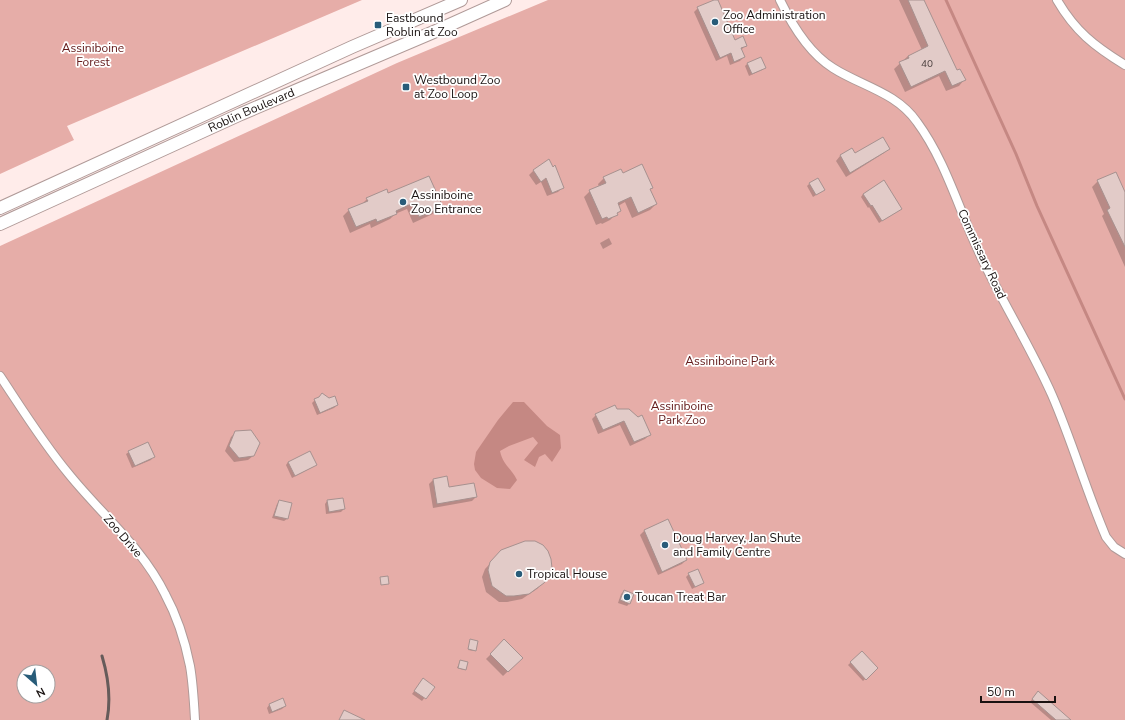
<svg xmlns="http://www.w3.org/2000/svg" width="1125" height="720" font-family="'Nunito Sans',sans-serif">
	<style>
		.green { fill: #e6ada8; fill-rule: evenodd }
		.water { fill: #c58883 }
		.shadow { fill: #0003 }
		.lines { fill: none; stroke-linecap: round; stroke-linejoin: round }
		.stream { stroke: #c58883; stroke-width: 3 }
		.building { fill: #e2cbc8; stroke: #a7918f }
		.street-casing { stroke: #b09a98; stroke-width: 10 }
		.secondary-casing { stroke: #b09a98; stroke-width: 14 }
		.street { stroke: #fff; stroke-width: 8 }
		.secondary { stroke: #fff; stroke-width: 12 }
		.rail { stroke: #665b5a; stroke-width: 3 }
		.poi-dot { fill: #285c79; stroke: #fff; stroke-width: 1.5 }
		.labels { text-anchor: middle; dominant-baseline: central; stroke-width: 3.5; stroke-linejoin: round; paint-order: stroke }
		.number-label { font-size: 10px; fill: #4b403f }
		.poi-label { font-size: 12px; fill: #191211; stroke: #fff; text-anchor: start }
		.park-label { font-size: 12px; fill: #621919; stroke: #fff }
		.street-label { font-size: 12px; fill: #191211; stroke: #fff }
	</style>
	<rect width="100%" height="100%" fill="#ffecea"/>
	<!-- green -->
	<g class="green">
		<polygon points="0,0 362,0 67,126 74,140 0,174"/>
		<path d="M 548,0 L 1125,0 L 1125,720 L 0,720 L 0,246 L 397,63 ZM 24,672 L 48,672 L 48,696 L 24,696 Z"/>
	</g>
	<!-- water -->
	<path class="water" d="M 513,402 L 524,402 L 547,426 L 560,435 L 561,448 L 552,462 L 545,454 L 539,457 L 535,467 L 524,460 L 538,443 L 533,437 L 509,446 L 500,451 C 503,465 511,468 517,480 L 510,489 L 497,488 L 481,478 L 475,470 L 474,464 L 476,452 L 498,420 Z"/>
	<!-- shadow -->
	<g class="shadow">
		<polygon points="717,0 734,42 746,45 741,50 744,57 740,61 730,65 727,56 716,61 694,12 698,8"/>
		<polygon points="899,0 923,0 957,71 964,80 959,86 946,91 939,76 905,92 894,69 908,56 922,50"/>
		<polygon points="748,63 765,67 762,70 749,76 745,66"/>
		<polygon points="889,149 884,153 846,177 836,161 840,156 852,150 855,155"/>
		<polygon points="534,170 562,188 558,192 547,196 541,182 536,185 529,175"/>
		<polygon points="623,174 652,187 650,189 656,204 650,210 632,218 625,202 618,206 620,210 610,220 602,224 601,223 596,225 584,197 590,191 599,187 598,184 604,178"/>
		<polygon points="1098,181 1125,195 1125,267 1102,216 1104,214 1092,187"/>
		<polygon points="809,184 824,190 813,197 807,186"/>
		<polygon points="388,194 441,207 435,213 413,223 407,209 395,214 390,219 371,228 370,224 350,233 343,216 349,210 361,205 367,199"/>
		<polygon points="863,194 901,209 879,223 869,207 868,208 861,197"/>
		<polygon points="609,238 612,244 603,249 600,243"/>
		<polygon points="329,399 337,405 334,408 317,415 312,403 315,400"/>
		<polygon points="617,410 650,434 645,439 630,446 620,425 598,434 592,419 596,415"/>
		<polygon points="236,432 253,456 248,460 234,462 225,451 231,437"/>
		<polygon points="129,452 153,457 151,460 132,468 126,454"/>
		<polygon points="288,462 316,464 313,467 292,478 286,465"/>
		<polygon points="446,477 448,488 476,497 472,501 433,508 429,484 433,480"/>
		<polygon points="280,501 287,519 284,521 272,518 277,504"/>
		<polygon points="327,501 344,509 341,512 326,514 325,504"/>
		<polygon points="668,520 686,560 682,564 658,575 640,535 644,531"/>
		<polygon points="502,551 544,582 537,589 522,599 507,602 499,602 486,592 482,577 485,569"/>
		<polygon points="689,574 703,583 692,589 686,577"/>
		<polygon points="624,591 629,604 627,606 618,603 621,594"/>
		<polygon points="471,640 475,650 474,651 468,650"/>
		<polygon points="504,641 522,658 503,676 486,659"/>
		<polygon points="862,652 877,668 863,681 848,665"/>
		<polygon points="460,661 465,669 464,670 457,668"/>
		<polygon points="420,683 433,687 422,701 412,694"/>
		<polygon points="1035,695 1070,720 1051,720 1030,702"/>
		<polygon points="282,700 285,706 282,709 269,714 267,708 269,705"/>
	</g>
	<g class="lines">
		<!-- stream -->
		<polyline class="stream" points="946,0 1016,154 1037,206 1125,399"/>
	</g>
	<!-- building -->
	<g class="building">
		<polygon points="714,0 718,0 735,40 743,36 747,46 741,48 745,57 734,62 731,53 720,58 697,7"/>
		<polygon points="908,0 924,0 957,70 960,69 966,80 952,86 945,71 911,87 899,62 909,58 908,56 928,46"/>
		<polygon points="761,57 766,68 752,74 747,63"/>
		<polygon points="883,137 890,149 850,173 840,155 852,148 855,153"/>
		<polygon points="549,159 553,167 555,165 564,188 552,193 546,178 541,182 533,170"/>
		<polygon points="642,164 653,188 650,189 657,204 638,213 631,197 618,203 621,211 617,213 618,215 608,219 607,217 602,219 589,190 606,183 603,177 621,169 623,173"/>
		<polygon points="1116,172 1125,192 1125,247 1107,210 1110,208 1097,180"/>
		<polygon points="429,176 443,207 419,217 413,203 396,211 397,214 377,222 376,219 356,227 348,209 368,201 366,198 387,189 388,193"/>
		<polygon points="818,178 825,190 816,195 809,183"/>
		<polygon points="884,180 902,209 882,221 872,205 871,206 863,194"/>
		<polygon points="322,393 329,398 335,396 338,405 320,413 314,399 319,397"/>
		<polygon points="615,405 617,409 629,409 638,417 642,415 651,435 634,442 624,421 603,430 595,414"/>
		<polygon points="251,430 260,443 254,456 239,458 229,446 235,431"/>
		<polygon points="148,442 155,457 135,466 128,451"/>
		<polygon points="310,451 317,465 295,476 288,462"/>
		<polygon points="447,476 449,487 474,483 477,497 437,504 433,479"/>
		<polygon points="343,498 345,509 329,512 327,500"/>
		<polygon points="279,500 292,503 288,519 274,516"/>
		<polygon points="668,519 687,560 662,572 644,530"/>
		<polygon points="525,541 535,541 543,545 548,551 551,559 552,568 549,577 544,583 529,594 514,596 506,596 492,586 488,570 490,562 501,550"/>
		<polygon points="698,569 704,583 695,587 688,573"/>
		<polygon points="388,576 389,584 381,585 380,577"/>
		<polygon points="624,590 634,594 630,604 620,600"/>
		<polygon points="470,639 478,641 476,651 468,649"/>
		<polygon points="504,639 523,658 508,672 490,654"/>
		<polygon points="862,651 878,668 866,680 850,662"/>
		<polygon points="460,660 468,662 466,670 458,668"/>
		<polygon points="423,678 435,687 426,699 414,691"/>
		<polygon points="1038,691 1071,720 1056,720 1032,699"/>
		<polygon points="283,698 286,706 272,712 269,704"/>
		<polygon points="344,710 365,720 339,720"/>
	</g>
	<g class="lines">
		<!-- street casing -->
		<g class="street-casing">
			<g id="street">
				<path d="M 780,0 C 792,25 809,53 833,68 C 861,86 896,92 917,122 C 945,160 958,207 978,250 C 1000,299 1030,345 1052,395 C 1072,441 1086,490 1106,537 L 1114,547 L 1125,554"/>
				<path d="M 1057,0 C 1075,31 1094,46 1125,65"/>
				<path d="M 0,376 C 22,409 43,443 68,473 C 100,513 142,547 165,594 C 177,616 185,641 190,666 C 193,683 194,702 195,720"/>
			</g>
		</g>
		<!-- secondary casing -->
		<g class="secondary-casing">
			<g id="secondary">
				<polyline points="0,208 352,47 461,0"/>
				<path id="s1" d="M 0,224 L 241,114 L 436,31 L 505,0"/>
			</g>
		</g>
		<!-- street -->
		<use href="#street" class="street"/>
		<!-- secondary -->
		<use href="#secondary" class="secondary"/>
		<!-- rail -->
		<path class="rail" d="M 102,656 C 108,676 111,699 107,720"/>
	</g>
	<!-- markers -->
	<g class="poi-dot">
		<circle cx="715" cy="22" r="4"/>
		<rect x="374" y="21" width="8" height="8" rx="2"/>
		<rect x="402" y="83" width="8" height="8" rx="2"/>
		<circle cx="403" cy="202" r="4"/>
		<circle cx="665" cy="545" r="4"/>
		<circle cx="519" cy="574" r="4"/>
		<circle cx="627" cy="597" r="4"/>
	</g>
	<g class="labels">
		<!-- number labels -->
		<g class="number-label">
			<text x="927" y="64">40</text>
		</g>
		<!-- poi labels -->
		<g class="poi-label">
			<text x="723" y="15">Zoo Administration<tspan x="723" dy="14">Office</tspan></text>
			<text x="386" y="18">Eastbound<tspan x="386" dy="14">Roblin at Zoo</tspan></text>
			<text x="414" y="80">Westbound Zoo<tspan x="414" dy="14">at Zoo Loop</tspan></text>
			<text x="411" y="195">Assiniboine<tspan x="411" dy="14">Zoo Entrance</tspan></text>
			<text x="673" y="538">Doug Harvey, Jan Shute<tspan x="673" dy="14">and Family Centre</tspan></text>
			<text x="527" y="574">Tropical House</text>
			<text x="635" y="597">Toucan Treat Bar</text>
		</g>
		<!-- park labels -->
		<g class="park-label">
			<text x="93" y="48">Assiniboine<tspan x="93" dy="14">Forest</tspan></text>
			<text x="730" y="361">Assiniboine Park</text>
			<text x="682" y="406">Assiniboine<tspan x="682" dy="14">Park Zoo</tspan></text>
		</g>
		<!-- street labels -->
		<g class="street-label">
			<text stroke="none"><textPath href="#s1" startOffset="276">Roblin Boulevard</textPath></text>
			<text transform="translate(982 254) rotate(65)">Commissary Road</text>
			<text transform="translate(123 536) rotate(49)">Zoo Drive</text>
		</g>
	</g>
	<!-- north arrow -->
	<g transform="translate(36 684) rotate(152)"><circle r="19" fill="#ffffff" stroke="#a3a0a0"/>
	<path d="M0-3L7 15L0 10L-7 15Z" fill="#285c79"/>
	<text y="-6" font-size="11" font-weight="bold" text-anchor="middle" fill="#191211">N</text>
	</g>
	<!-- scale -->
	<path d="M981 696v6h74v-6" fill="none" stroke="#191211" stroke-width="2"/>
	<text x="987" y="696" font-size="12" fill="#191211" stroke="#ffffff" stroke-width="3" paint-order="stroke">50 m</text>
</svg>
